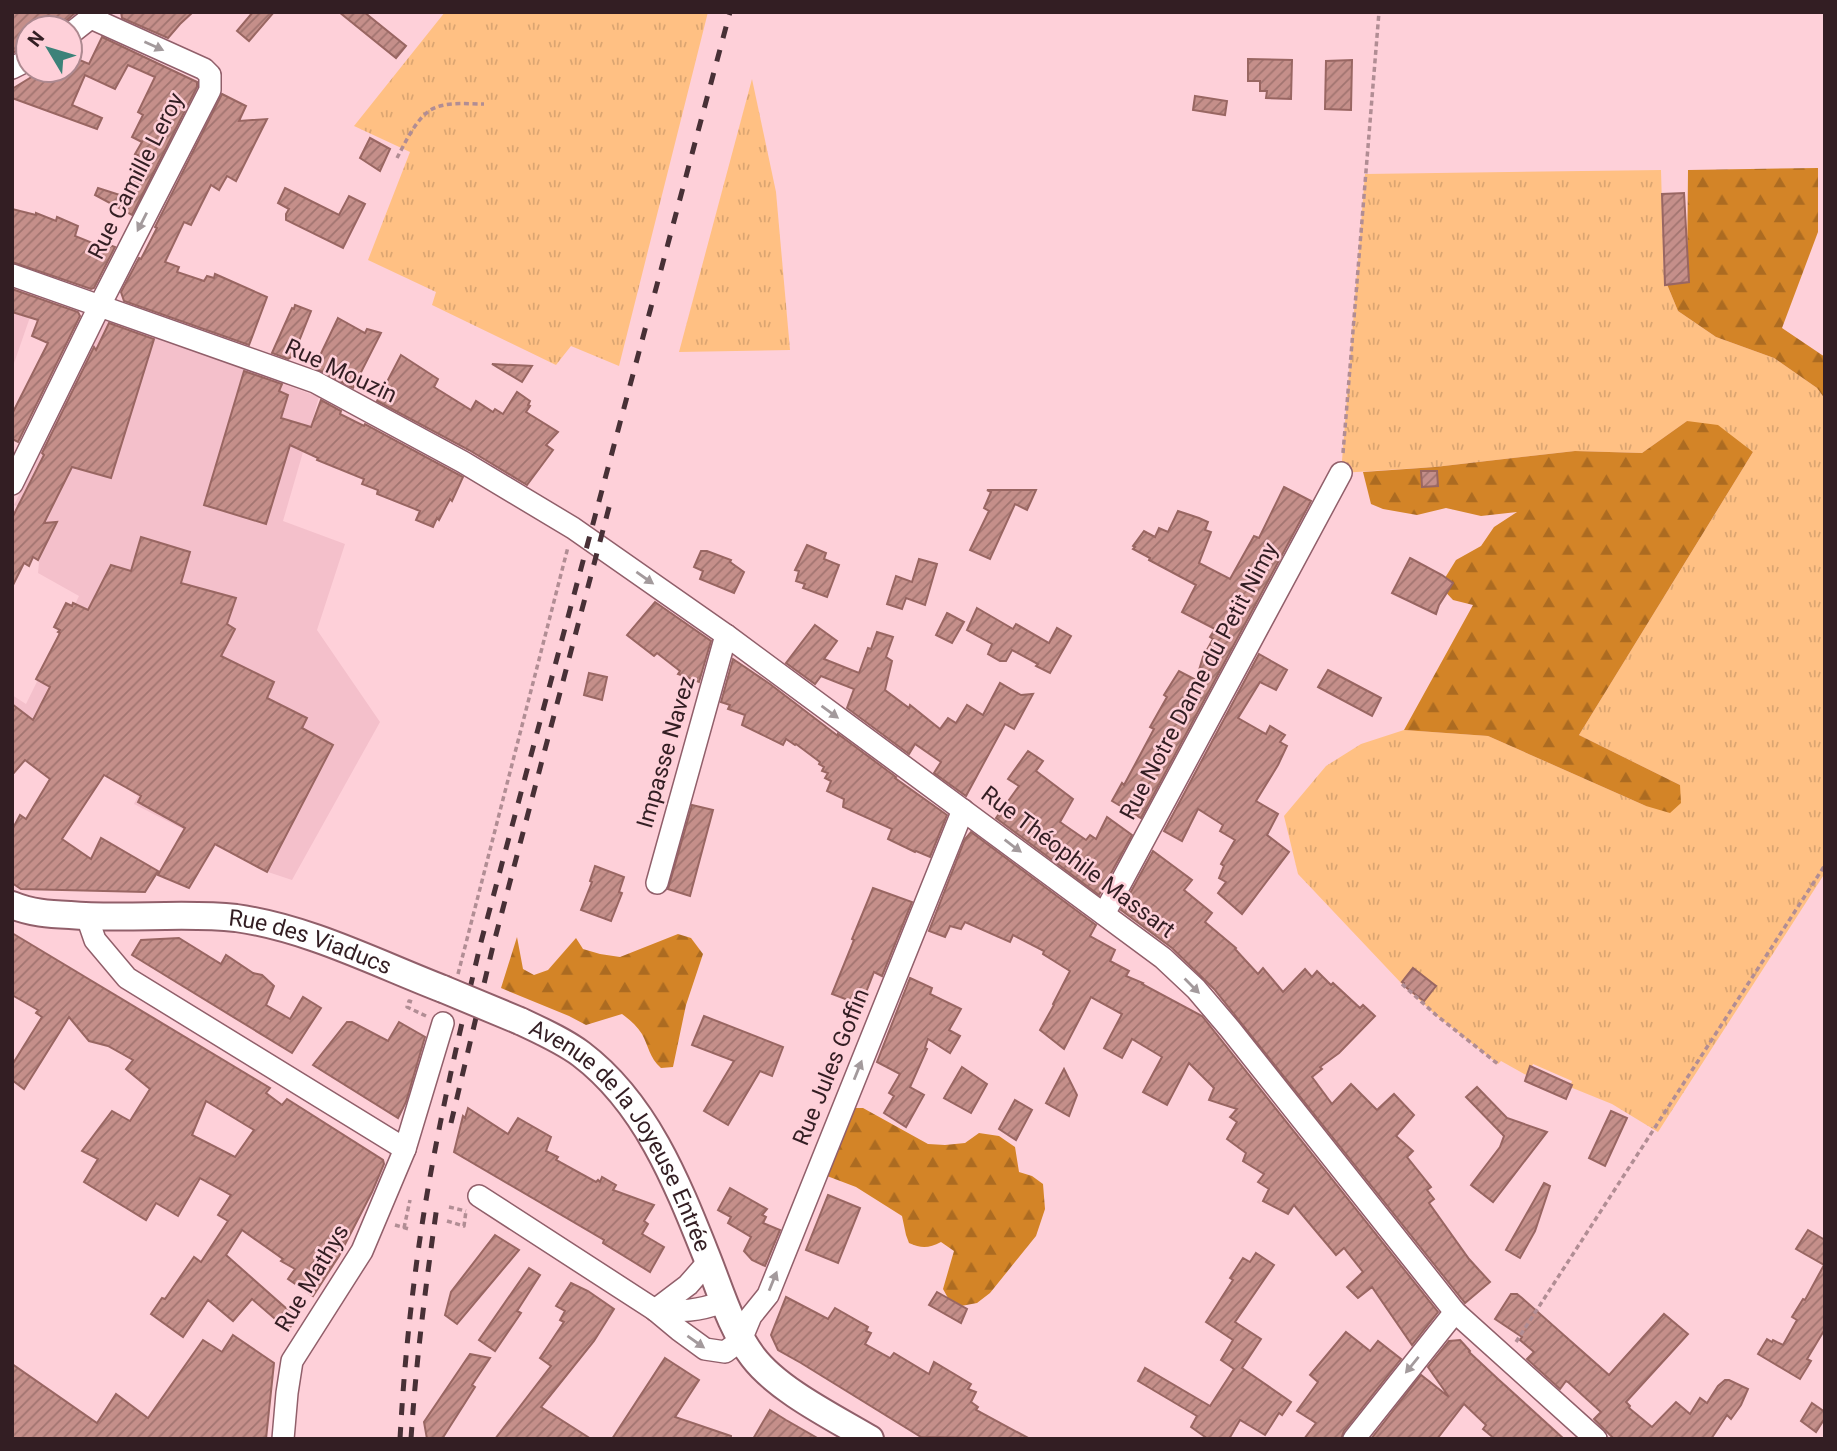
<svg xmlns="http://www.w3.org/2000/svg" width="1837" height="1451" font-family="Roboto,sans-serif">
	<style>
		.built { fill: #f4c0cb }
		.grass { fill: url(#grass-tufts) }
		.forest { fill: url(#forest-firs) }
		.building { fill: url(#building-hatch); stroke: #996662; stroke-width: 2; fill-rule: evenodd }
		.lines { fill: none; stroke-linecap: round; stroke-linejoin: round }
		.minor-casing { stroke: #915f6a; stroke-width: 24 }
		.major-casing { stroke: #915f6a; stroke-width: 30 }
		.path { stroke: #b18d94; stroke-width: 3.5; stroke-dasharray: 5 3.5; stroke-linecap: butt }
		.minor { stroke: #fff; stroke-width: 21 }
		.major { stroke: #fff; stroke-width: 26 }
		.rail { stroke: #483036; stroke-width: 5; stroke-dasharray: 12 12; stroke-linecap: butt }
		.major-bridge-casing { stroke: #915f6a; stroke-width: 30; stroke-linecap: butt }
		.major-bridge { stroke: #fff; stroke-width: 26 }
		.oneway { fill: #a39a9c }
		.labels { text-anchor: middle; dominant-baseline: central; stroke-width: 5; stroke-linejoin: round; paint-order: stroke }
		.street-label { font-size: 23px; fill: #331e23; stroke: #fed0d9 }
	</style>
	<defs>
		<pattern id="grass-tufts" width="24" height="20" patternUnits="userSpaceOnUse" patternTransform="scale(1.75)"><rect width="24" height="20" fill="#ffc083"/><path d="M3 7l-1-3M5 7V3M7 7l1-3M15 17l-1-3M17 17v-4M19 17l1-3" fill="none" stroke="#dba571"/></pattern>
		<pattern id="forest-firs" width="22" height="20" patternUnits="userSpaceOnUse" patternTransform="scale(1.75)"><rect width="22" height="20" fill="#d38427"/><path d="M5 1l3.5 6h-7zM16 11l3.5 6h-7z" fill="#ac6b21"/></pattern>
		<pattern id="building-hatch" width="6" height="6" patternUnits="userSpaceOnUse" patternTransform="scale(1.75)"><rect width="6" height="6" fill="#c58f8a"/><path d="M-1 1l2-2M0 6l6-6M5 7l2-2" fill="none" stroke="#a17470"/></pattern>
	</defs>
	<rect width="100%" height="100%" fill="#fed0d9"/>
	<!-- built -->
	<g class="built">
		<polygon points="12,275 38,294 12,369"/>
		<polygon points="106,319 319,397 283,521 345,544 317,630 380,722 292,880 265,871 134,804 138,796 94,767 12,737 12,695 26,704 79,596 38,573 43,520 14,505"/>
	</g>
	<!-- grass -->
	<g class="grass">
		<polygon points="445,12 708,12 619,366 571,346 556,365 432,305 436,292 368,260 410,152 354,126"/>
		<polygon points="752,79 776,192 790,350 679,352"/>
		<polygon points="1661,170 1664,277 1678,311 1716,337 1774,358 1817,388 1825,399 1825,873 1658,1132 1612,1104 1570,1087 1572,1081 1533,1064 1528,1076 1501,1061 1498,1064 1436,1015 1402,984 1298,874 1284,816 1326,766 1361,744 1404,730 1488,736 1646,806 1680,785 1579,735 1753,452 1687,421 1642,453 1575,451 1435,467 1341,473 1365,174"/>
	</g>
	<!-- forest -->
	<g class="forest">
		<polygon points="1818,168 1818,232 1782,328 1825,357 1825,399 1817,388 1774,358 1716,337 1678,311 1664,277 1687,276 1688,170"/>
		<polygon points="1687,421 1718,425 1753,452 1579,735 1680,785 1681,803 1670,813 1646,806 1488,736 1404,730 1473,605 1453,600 1440,586 1456,560 1481,546 1494,527 1517,512 1481,516 1446,508 1417,515 1383,509 1371,504 1363,472 1435,467 1575,451 1642,453"/>
		<path d="M 678,934 L 691,938 L 703,954 L 686,1005 L 673,1067 L 661,1068 C 649,1057 649,1047 642,1034 C 637,1026 630,1020 622,1014 L 586,1025 L 569,1016 L 501,988 L 517,937 L 523,969 L 534,975 L 548,970 L 576,938 L 583,949 L 600,954 L 620,957 Z"/>
		<path d="M 855,1108 L 863,1108 L 928,1144 L 945,1145 L 965,1143 L 979,1133 L 999,1136 L 1015,1147 L 1019,1172 L 1032,1176 L 1043,1184 L 1045,1209 L 1036,1236 L 990,1293 L 977,1303 L 961,1306 L 948,1298 L 943,1289 L 954,1251 L 941,1242 C 929,1248 922,1249 909,1243 L 906,1235 L 902,1216 L 856,1187 L 827,1176 Z"/>
	</g>
	<!-- building -->
	<g class="building">
		<polygon points="12,12 76,12 58,28 28,28 28,46 12,53"/>
		<polygon points="121,12 193,12 180,24 168,38 122,18"/>
		<polygon points="253,12 274,12 249,41 237,31"/>
		<polygon points="339,12 364,12 406,46 396,58"/>
		<polygon points="102,37 197,82 197,87 132,215 95,195 98,188 126,197 144,158 135,154 142,142 132,137 143,115 138,112 155,77 128,65 115,89 85,75 72,105 102,118 97,129 12,98 12,89 43,70 70,70 70,56 89,64"/>
		<polygon points="1248,59 1292,60 1291,99 1266,98 1267,91 1260,91 1260,81 1248,81"/>
		<polygon points="1352,60 1351,110 1325,109 1326,61"/>
		<polygon points="222,94 246,106 239,121 267,119 236,181 227,176 219,190 211,185 191,225 184,222 165,262 179,267 177,272 204,281 207,276 214,278 215,274 267,297 249,345 124,301 121,292 139,258 141,259 157,228 155,227"/>
		<polygon points="1195,96 1227,101 1225,115 1193,110"/>
		<polygon points="370,138 390,149 380,171 360,158"/>
		<polygon points="285,188 339,215 349,196 365,204 343,248 286,220 286,214 289,209 278,203"/>
		<polygon points="1684,193 1689,282 1665,285 1662,194"/>
		<polygon points="12,209 36,215 36,213 56,221 57,217 78,226 75,236 102,247 104,243 115,247 94,288 91,289 12,262"/>
		<polygon points="12,289 78,312 80,316 18,442 12,439 12,414 48,343 32,336 38,320 12,312"/>
		<polygon points="295,305 311,311 293,356 288,359 272,353 292,308 294,309"/>
		<polygon points="338,318 365,333 367,329 381,333 353,388 314,368"/>
		<polygon points="109,323 154,339 111,478 72,467 44,523 57,522 38,560 33,557 29,566 24,563 12,587 12,518 44,455 42,453 94,347 96,350"/>
		<polygon points="401,355 438,379 434,387 471,410 476,401 493,412 495,409 503,414 517,392 530,401 528,405 530,406 526,412 558,432 546,445 553,450 527,485 469,450 377,401"/>
		<polygon points="492,364 532,366 522,382"/>
		<polygon points="244,371 282,384 279,391 288,395 281,418 311,427 321,400 341,411 340,414 364,426 365,424 463,477 452,501 450,499 439,520 437,518 433,527 416,520 420,511 377,494 378,490 362,484 364,479 317,460 318,458 290,445 266,524 204,505"/>
		<polygon points="1421,471 1437,471 1438,486 1422,487"/>
		<polygon points="1284,487 1311,501 1141,818 1112,801 1122,783 1124,785 1154,729 1150,727 1167,697 1164,695 1179,671 1196,680 1203,657 1213,639 1210,637 1215,629 1182,612 1196,585 1149,560 1150,558 1133,549 1135,547 1133,546 1144,531 1155,537 1159,528 1168,532 1178,511 1199,518 1208,522 1205,530 1211,532 1199,563 1230,579 1254,536 1259,538"/>
		<polygon points="987,490 1036,490 1027,510 1015,504 990,559 970,550 989,511 984,508 991,492"/>
		<polygon points="141,537 190,552 181,583 236,598 227,624 235,629 221,656 274,682 267,698 307,718 302,728 333,745 267,872 215,844 189,888 158,875 185,828 138,802 141,796 104,775 62,839 91,859 101,838 158,871 145,892 21,889 12,883 12,830 20,815 26,819 50,779 25,760 12,775 12,704 33,720 50,687 36,679 60,633 58,632 60,630 54,627 66,603 72,606 73,603 88,610 111,565 131,571"/>
		<polygon points="807,545 826,553 824,559 839,565 827,597 803,588 805,584 796,581 799,571 795,570"/>
		<polygon points="701,551 707,551 731,560 730,562 744,572 734,593 700,579 703,571 694,567"/>
		<polygon points="1410,558 1442,575 1453,583 1439,605 1436,614 1392,593"/>
		<polygon points="919,559 937,564 925,605 906,598 902,609 887,604 896,576 912,582"/>
		<polygon points="655,602 711,641 699,682 678,674 680,671 657,653 654,656 627,635"/>
		<polygon points="977,608 1013,629 1016,624 1049,643 1057,628 1071,636 1050,673 1036,666 1038,664 1012,650 1006,661 1000,661 988,654 992,644 967,630"/>
		<polygon points="947,613 964,622 952,643 936,635"/>
		<polygon points="815,625 837,641 824,659 859,673 868,648 871,649 877,632 893,637 886,657 892,661 885,690 909,708 910,705 940,729 948,718 956,723 967,705 983,715 1000,683 1021,695 1033,694 1014,729 1005,724 966,796 934,773 941,762 915,744 909,754 847,708 854,689 821,676 815,684 786,663"/>
		<polygon points="1259,654 1287,670 1276,690 1260,682 1238,718 1266,734 1270,726 1285,735 1280,742 1287,746 1278,765 1256,801 1278,814 1267,835 1289,852 1242,914 1218,893 1226,882 1219,878 1224,866 1221,864 1235,840 1220,831 1223,825 1198,809 1182,841 1164,831"/>
		<polygon points="733,659 770,684 838,736 838,734 896,777 895,778 947,815 930,857 916,851 915,852 888,839 892,829 843,807 844,799 827,791 831,781 825,778 828,773 822,771 824,767 819,764 820,762 796,744 795,745 786,739 783,745 742,725 745,715 728,709 730,705 721,702"/>
		<polygon points="1328,670 1381,698 1372,716 1318,687"/>
		<polygon points="589,673 607,677 602,700 584,695"/>
		<polygon points="1028,751 1043,761 1036,771 1073,799 1060,822 1086,840 1090,835 1096,839 1107,817 1132,835 1099,895 996,818 1019,786 1008,779"/>
		<polygon points="692,805 713,810 690,896 668,889"/>
		<polygon points="971,832 1096,925 1090,936 1115,950 1110,961 1129,971 1126,976 1143,983 1142,984 1202,1016 1438,1312 1412,1345 1372,1287 1358,1298 1347,1287 1363,1272 1344,1248 1336,1255 1294,1205 1288,1214 1263,1201 1269,1189 1258,1182 1264,1174 1243,1161 1246,1153 1227,1139 1237,1122 1230,1117 1237,1109 1209,1100 1214,1088 1189,1063 1167,1105 1143,1092 1162,1057 1132,1039 1122,1058 1104,1048 1122,1014 1091,997 1064,1049 1040,1030 1054,1005 1053,1004 1070,971 1043,954 1044,951 1013,935 1010,942 965,922 961,929 950,926 945,937 929,931 965,839"/>
		<polygon points="1153,851 1192,880 1184,890 1212,913 1205,922 1236,948 1235,949 1258,974 1263,968 1283,992 1305,969 1312,977 1317,971 1331,985 1333,983 1360,1008 1363,1005 1375,1016 1339,1053 1320,1067 1322,1069 1312,1077 1332,1104 1351,1084 1377,1110 1394,1094 1414,1115 1396,1136 1413,1151 1407,1157 1431,1187 1427,1190 1434,1199 1429,1203 1469,1259 1490,1282 1465,1303 1214,989 1172,948 1121,910"/>
		<polygon points="595,866 624,877 619,892 622,893 611,921 581,910 592,882 590,881"/>
		<polygon points="873,888 912,902 882,976 874,972 861,1005 832,994 854,940 852,939"/>
		<path d="M 12,933 L 270,1088 L 266,1093 L 282,1105 L 287,1099 L 383,1160 L 384,1164 L 372,1192 L 339,1256 L 313,1296 L 288,1279 L 295,1269 L 281,1261 L 283,1259 L 242,1230 L 226,1255 L 297,1318 L 288,1330 L 252,1299 L 233,1321 L 208,1300 L 183,1337 L 151,1314 L 162,1298 L 165,1299 L 194,1257 L 201,1262 L 228,1221 L 218,1215 L 231,1195 L 200,1178 L 178,1216 L 156,1203 L 146,1220 L 84,1182 L 98,1159 L 82,1151 L 112,1111 L 130,1121 L 150,1089 L 126,1069 L 133,1060 L 108,1046 L 89,1041 L 69,1017 L 24,1089 L 12,1080 L 12,1065 L 42,1017 L 36,1013 L 38,1010 L 12,995 ZM 206,1101 L 254,1130 L 235,1157 L 192,1135 Z"/>
		<polygon points="179,938 221,964 226,955 253,973 262,975 274,986 266,1005 290,1019 303,997 321,1008 292,1053 132,955 141,940"/>
		<polygon points="1413,968 1436,986 1424,1001 1403,985 1404,983 1402,982"/>
		<polygon points="910,978 932,988 930,994 961,1009 949,1030 960,1036 950,1053 928,1039 925,1048 927,1049 910,1087 924,1095 906,1127 884,1113 894,1096 889,1093 900,1074 877,1062"/>
		<polygon points="704,1016 783,1047 772,1076 760,1071 728,1125 704,1111 734,1061 692,1045"/>
		<polygon points="347,1022 352,1022 388,1041 399,1022 425,1037 406,1102 398,1118 313,1065"/>
		<polygon points="1530,1066 1572,1085 1566,1099 1525,1081"/>
		<polygon points="962,1067 987,1084 971,1113 944,1098"/>
		<polygon points="1064,1069 1077,1095 1069,1116 1046,1103"/>
		<polygon points="1477,1087 1507,1118 1547,1132 1493,1202 1471,1185 1500,1147 1504,1136 1466,1097"/>
		<polygon points="1015,1100 1032,1110 1016,1140 999,1129"/>
		<polygon points="468,1108 508,1134 518,1118 551,1137 546,1151 558,1157 556,1160 596,1182 598,1180 600,1182 602,1177 616,1185 613,1190 654,1205 644,1221 648,1224 642,1234 664,1247 650,1272 603,1243 604,1240 454,1152 463,1116 465,1118"/>
		<polygon points="1611,1111 1627,1118 1605,1166 1589,1158"/>
		<polygon points="1544,1183 1550,1186 1535,1231 1520,1258 1506,1250"/>
		<polygon points="730,1188 767,1209 762,1215 766,1217 763,1223 780,1230 765,1266 752,1260 744,1251 751,1237 728,1223 731,1217 718,1210"/>
		<polygon points="828,1195 860,1208 838,1263 806,1250"/>
		<polygon points="1808,1230 1825,1240 1825,1329 1807,1359 1811,1361 1800,1379 1758,1354 1767,1339 1772,1342 1773,1340 1783,1345 1797,1320 1792,1317 1803,1299 1805,1300 1824,1265 1796,1249"/>
		<polygon points="495,1235 519,1250 457,1324 445,1315 451,1292"/>
		<polygon points="1256,1253 1274,1265 1235,1322 1261,1339 1242,1368 1291,1402 1282,1415 1279,1413 1265,1435 1240,1420 1229,1439 1208,1439 1191,1427 1197,1416 1138,1381 1145,1368 1210,1406 1234,1369 1221,1360 1233,1340 1206,1322 1233,1280 1230,1278 1243,1258 1250,1262"/>
		<polygon points="529,1268 540,1275 517,1311 521,1313 495,1351 479,1340"/>
		<polygon points="571,1283 588,1291 614,1309 594,1341 541,1407 591,1439 495,1439 551,1366 540,1358 564,1322 560,1320 565,1311 556,1306"/>
		<polygon points="937,1292 967,1309 961,1323 929,1305"/>
		<polygon points="1511,1294 1517,1294 1522,1298 1609,1375 1664,1314 1688,1334 1626,1402 1630,1406 1629,1408 1652,1427 1676,1402 1690,1414 1700,1398 1707,1403 1718,1386 1725,1380 1729,1380 1748,1389 1741,1405 1731,1419 1727,1415 1711,1439 1614,1439 1594,1419 1601,1412 1568,1382 1566,1381 1560,1389 1527,1359 1534,1352 1520,1340 1522,1337 1495,1319"/>
		<polygon points="786,1297 828,1319 835,1308 868,1327 866,1331 871,1333 865,1344 890,1358 894,1353 929,1374 934,1362 971,1384 968,1389 976,1392 971,1402 978,1407 976,1410 1030,1439 921,1437 801,1363 778,1350 771,1335"/>
		<polygon points="1346,1332 1370,1351 1378,1341 1401,1359 1344,1431 1341,1439 1304,1439 1316,1423 1297,1411 1318,1382 1310,1375"/>
		<polygon points="233,1335 274,1363 266,1439 12,1439 12,1364 97,1423 116,1394 148,1418 203,1340 222,1352"/>
		<polygon points="1460,1340 1470,1351 1469,1352 1498,1379 1564,1439 1495,1439 1483,1429 1486,1425 1464,1404 1437,1439 1371,1439 1421,1375 1449,1397 1428,1367 1449,1341"/>
		<polygon points="470,1354 490,1358 472,1385 475,1387 442,1439 427,1439 424,1422"/>
		<polygon points="665,1358 699,1380 675,1417 731,1436 731,1439 612,1439"/>
		<polygon points="1812,1403 1825,1412 1825,1418 1816,1432 1801,1421"/>
		<polygon points="770,1410 786,1420 819,1439 753,1439"/>
	</g>
	<g class="lines">
		<!-- minor casing -->
		<g class="minor-casing">
			<g id="minor">
				<polyline points="70,34 98,12"/>
				<polyline points="12,68 28,60"/>
				<polyline points="12,275 315,382 463,462 573,528 726,635 1163,958 1196,989 1230,1029 1455,1312 1596,1439"/>
				<polyline points="12,484 100,305 210,90 210,75 204,69 91,18"/>
				<polyline points="657,883 726,635"/>
				<polyline points="1104,914 1341,473"/>
				<polyline points="87,917 95,940 127,978 405,1149"/>
				<polyline points="479,1196 655,1310 679,1330 705,1349 725,1352 741,1340 751,1316 768,1295 963,810"/>
				<polyline points="655,1310 688,1285 709,1261"/>
				<path d="M 655,1310 C 681,1312 698,1311 723,1302"/>
				<polyline points="283,1439 287,1393 292,1361 362,1251 405,1149 443,1023"/>
				<polyline points="1354,1439 1455,1312"/>
			</g>
		</g>
		<!-- major casing -->
		<g class="major-casing">
			<g id="major">
				<path id="s1" d="M 12,905 C 31,913 49,914 70,915 C 125,920 181,912 236,918 C 308,928 376,963 443,989"/>
				<path id="s2" d="M 520,1021 C 541,1031 562,1040 581,1054 C 647,1104 678,1185 708,1260 C 721,1293 731,1328 753,1357 C 778,1390 833,1417 870,1439"/>
			</g>
		</g>
		<!-- path -->
		<g class="path">
			<path d="M 397,158 C 405,143 415,121 429,111 C 443,101 467,104 484,104"/>
			<polyline points="1343,453 1379,12"/>
			<polyline points="458,974 568,547"/>
			<polyline points="1402,984 1436,1015 1498,1064"/>
			<polyline points="412,1002 409,1001 407,1007 426,1016"/>
			<polyline points="449,1207 466,1211"/>
			<polyline points="447,1221 464,1226 466,1211"/>
			<polyline points="395,1225 409,1229"/>
			<polyline points="404,1228 410,1200"/>
			<polyline points="1516,1342 1825,865"/>
		</g>
		<!-- minor -->
		<use href="#minor" class="minor"/>
		<!-- major -->
		<use href="#major" class="major"/>
		<!-- rail -->
		<g class="rail">
			<polyline points="451,1123 493,946 612,496"/>
			<path d="M 400,1439 C 403,1384 408,1329 415,1275 C 429,1163 455,1051 481,942 L 730,12"/>
			<path d="M 411,1439 C 416,1361 426,1283 437,1206"/>
		</g>
		<!-- major-bridge casing -->
		<g class="major-bridge-casing">
			<polyline id="major-bridge" points="443,989 520,1021"/>
		</g>
		<!-- major-bridge -->
		<use href="#major-bridge" class="major-bridge"/>
	</g>
	<!-- one-way arrows -->
	<defs><path id="oneway-solid" d="M-6-.8H1V-3.2L6.5 0L1 3.2V.8H-6Z" transform="scale(1.75)"/></defs>
	<g class="oneway">
		<use href="#oneway-solid" transform="translate(154 46) rotate(24)"/>
		<use href="#oneway-solid" transform="translate(142 222) rotate(117)"/>
		<use href="#oneway-solid" transform="translate(645 578) rotate(35)"/>
		<use href="#oneway-solid" transform="translate(830 712) rotate(36)"/>
		<use href="#oneway-solid" transform="translate(1013 846) rotate(37)"/>
		<use href="#oneway-solid" transform="translate(1192 986) rotate(45)"/>
		<use href="#oneway-solid" transform="translate(858 1070) rotate(-68)"/>
		<use href="#oneway-solid" transform="translate(773 1281) rotate(-68)"/>
		<use href="#oneway-solid" transform="translate(696 1342) rotate(35)"/>
		<use href="#oneway-solid" transform="translate(1412 1365) rotate(129)"/>
	</g>
	<g class="labels">
		<!-- street labels -->
		<g class="street-label">
			<text transform="translate(136 176) rotate(-63)">Rue Camille Leroy</text>
			<text transform="translate(341 371) rotate(25)">Rue Mouzin</text>
			<text transform="translate(1199 681) rotate(-62)">Rue Notre Dame du Petit Nimy</text>
			<text transform="translate(666 752) rotate(-74)">Impasse Navez</text>
			<text transform="translate(1078 862) rotate(37)">Rue Théophile Massart</text>
			<text stroke="none"><textPath href="#s1" startOffset="303">Rue des Viaducs</textPath></text>
			<text transform="translate(831 1067) rotate(-68)">Rue Jules Goffin</text>
			<text stroke="none"><textPath href="#s2" startOffset="158">Avenue de la Joyeuse Entrée</textPath></text>
			<text transform="translate(312 1278) rotate(-59)">Rue Mathys</text>
		</g>
	</g>
	<!-- border -->
	<rect width="1837" height="1451" fill="none" stroke="#331e23" stroke-width="28"/>
	<!-- north arrow -->
	<g transform="translate(49 49) rotate(308)"><circle r="33" fill="#fed0d9" stroke="#ad8990" stroke-width="2"/>
	<path d="M0-5L12 26L0 18L-12 26Z" fill="#3c8279"/>
	<text y="-10" font-size="19" font-weight="bold" text-anchor="middle" fill="#331e23">N</text>
	</g>
</svg>
